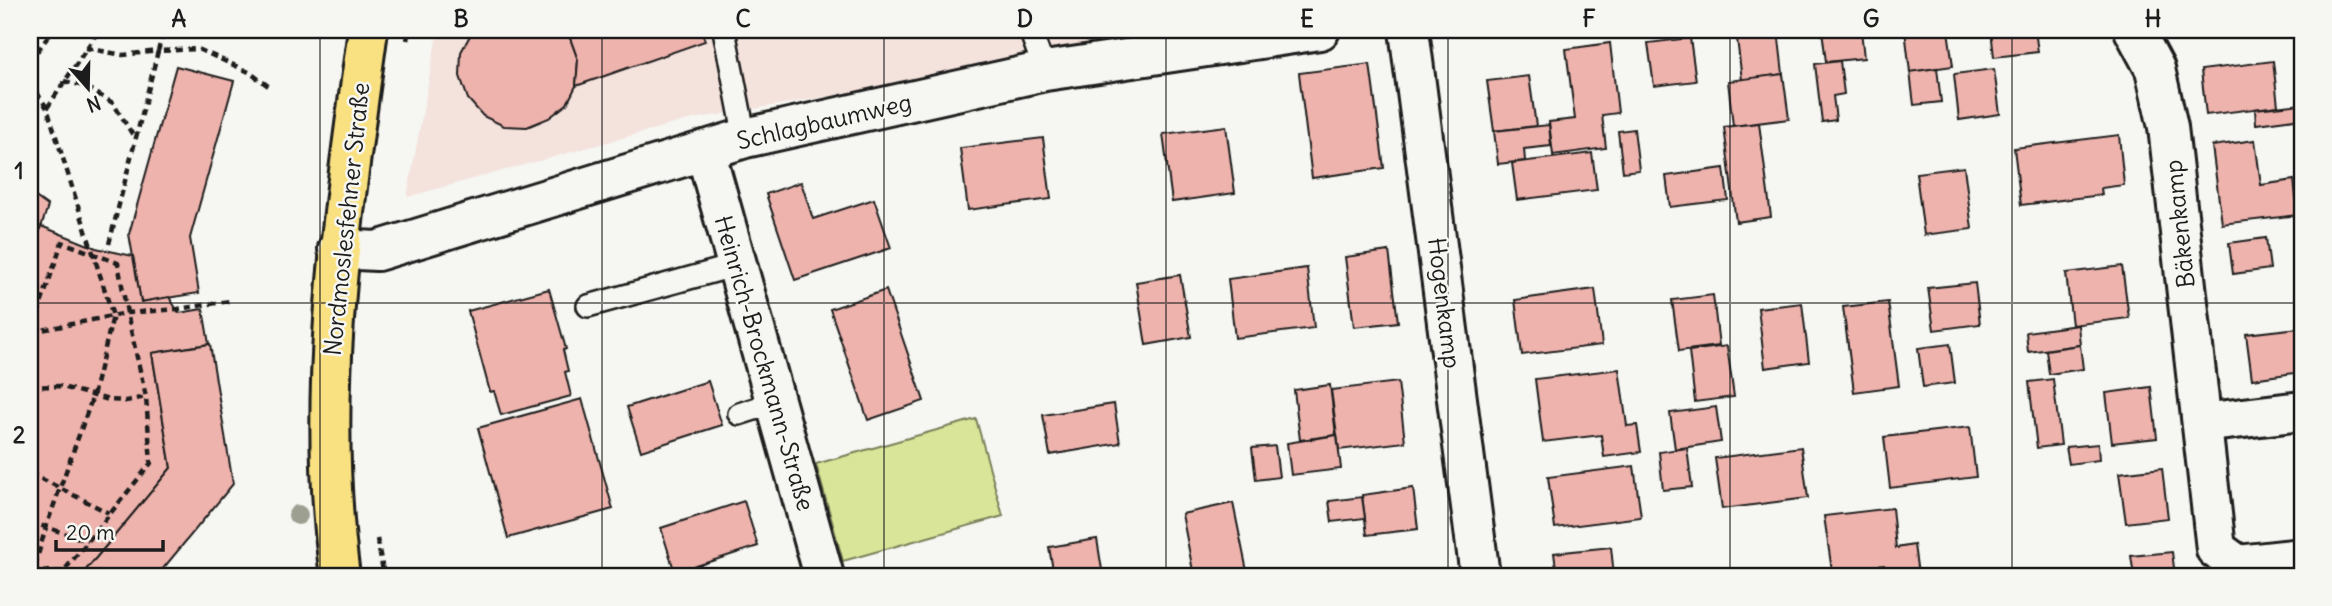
<svg xmlns="http://www.w3.org/2000/svg" width="2332" height="606" font-family="Delius,sans-serif">
	<style>
		.built { fill: #f4e2dd }
		.green { fill: #d9e598; stroke: #7a805a; stroke-width: 2 }
		.building { fill: #eeb3ad; stroke: #1c1c1c; stroke-width: 2 }
		.lines { fill: none; stroke-linecap: round; stroke-linejoin: round }
		.lane-casing { stroke: #1c1c1c; stroke-width: 26 }
		.street-casing { stroke: #1c1c1c; stroke-width: 44 }
		.primary-casing { stroke: #1c1c1c; stroke-width: 44 }
		.path { stroke: #1c1c1c; stroke-width: 4.5; stroke-dasharray: 7 5; stroke-linecap: butt }
		.lane { stroke: #f6f6f2; stroke-width: 21 }
		.street { stroke: #f6f6f2; stroke-width: 38 }
		.primary { stroke: #f9e181; stroke-width: 38 }
		.tree { fill: #9d9f91 }
		.grid { fill: none; stroke: #1c1c1c; stroke-width: 2; stroke-opacity: 0.55 }
		.labels { text-anchor: middle; dominant-baseline: central; stroke-width: 5; stroke-linejoin: round; paint-order: stroke }
		.street-label { font-size: 24px; fill: #1c1c1c; stroke: #f6f6f2 }
		.neatline { fill: none; stroke: #1c1c1c; stroke-width: 2.5 }
		.grid-label { font-size: 23px; text-anchor: middle; font-weight: bold; fill: #1c1c1c }
	</style>
	<rect width="100%" height="100%" fill="#f6f6f2"/>
	<filter id="ink" filterUnits="userSpaceOnUse"><feTurbulence type="fractalNoise" baseFrequency=".0143" numOctaves="2"/><feDisplacementMap in="SourceGraphic" scale="14" xChannelSelector="R" yChannelSelector="G"/><feConvolveMatrix kernelMatrix="1 2 1 2 8 2 1 2 1" color-interpolation-filters="sRGB"/></filter>
	<g filter="url(#ink)">
		<!-- built -->
		<polygon class="built" points="438,30 1222,30 688,120 407,197"/>
		<!-- green -->
		<polygon class="green" points="976,419 1003,516 843,561 816,464"/>
		<!-- building -->
		<g class="building">
			<polygon points="473,30 563,30 570,38 578,60 576,86 567,104 549,118 527,127 504,126 483,116 468,99 460,76 461,52"/>
			<polygon points="563,30 701,30 705,41 576,86 578,60 570,38"/>
			<polygon points="1736,30 1778,30 1783,74 1742,80"/>
			<polygon points="1822,30 1861,30 1864,58 1826,62"/>
			<polygon points="1905,30 1948,30 1953,66 1910,72"/>
			<polygon points="1991,30 2035,30 2038,52 1994,57"/>
			<polygon points="1690,38 1696,81 1654,86 1648,43"/>
			<polygon points="1610,43 1618,113 1602,115 1606,148 1553,155 1549,122 1575,119 1566,49"/>
			<polygon points="1840,61 1844,94 1833,96 1836,120 1822,122 1815,64"/>
			<polygon points="2273,61 2278,106 2206,115 2201,70"/>
			<polygon points="1370,64 1384,168 1312,178 1299,73"/>
			<polygon points="176,66 234,81 190,238 199,293 141,302 129,234"/>
			<polygon points="1937,68 1941,102 1914,105 1910,72"/>
			<polygon points="1994,69 2000,114 1959,120 1954,74"/>
			<polygon points="1783,74 1789,119 1733,126 1728,81"/>
			<polygon points="1529,76 1536,126 1494,131 1487,81"/>
			<polygon points="2302,104 2302,118 2256,124 2255,109"/>
			<polygon points="1759,123 1771,217 1736,222 1724,127"/>
			<polygon points="1549,125 1551,146 1524,149 1525,161 1498,164 1494,131"/>
			<polygon points="1226,126 1235,193 1172,202 1163,134"/>
			<polygon points="1634,129 1639,170 1623,172 1618,131"/>
			<polygon points="2119,135 2124,185 2101,188 2102,195 2021,205 2014,148"/>
			<polygon points="1043,138 1051,199 968,210 960,148"/>
			<polygon points="2255,140 2261,185 2294,180 2298,215 2222,224 2212,146"/>
			<polygon points="1592,153 1597,190 1517,200 1512,163"/>
			<polygon points="1964,167 1972,229 1924,235 1916,173"/>
			<polygon points="1724,168 1728,200 1670,207 1666,176"/>
			<polygon points="801,182 813,219 874,199 891,248 795,280 766,194"/>
			<polygon points="30,193 48,206 30,261"/>
			<polygon points="41,226 96,248 133,256 141,302 169,297 179,313 203,309 209,344 152,353 171,468 81,576 35,576 36,574 30,571 30,558 35,542 30,540 30,261"/>
			<polygon points="2266,238 2270,269 2233,274 2229,243"/>
			<polygon points="1389,251 1398,322 1354,327 1345,257"/>
			<polygon points="2122,266 2129,318 2072,325 2066,273"/>
			<polygon points="1307,268 1314,328 1235,338 1228,279"/>
			<polygon points="1180,275 1191,337 1146,345 1136,282"/>
			<polygon points="1975,283 1980,324 1934,330 1928,288"/>
			<polygon points="549,289 566,349 563,350 568,371 565,372 571,396 501,415 494,391 490,392 468,311"/>
			<polygon points="1595,289 1602,345 1522,355 1515,300"/>
			<polygon points="886,290 924,401 868,420 830,309"/>
			<polygon points="1713,295 1719,346 1679,351 1672,300"/>
			<polygon points="1888,302 1899,386 1854,392 1843,307"/>
			<polygon points="1802,303 1809,362 1765,368 1758,308"/>
			<polygon points="2078,325 2080,345 2028,352 2026,332"/>
			<polygon points="2299,328 2302,372 2252,379 2246,334"/>
			<polygon points="210,344 233,484 157,576 81,576 171,468 152,353"/>
			<polygon points="1950,344 1955,383 1923,387 1918,348"/>
			<polygon points="2080,345 2083,369 2049,374 2046,350"/>
			<polygon points="1727,346 1734,397 1695,402 1689,351"/>
			<polygon points="1619,369 1627,426 1637,425 1641,452 1604,457 1601,435 1543,442 1535,379"/>
			<polygon points="2053,379 2061,445 2037,448 2029,382"/>
			<polygon points="708,381 722,425 641,451 627,407"/>
			<polygon points="1398,382 1405,442 1339,450 1331,390"/>
			<polygon points="1330,385 1336,435 1300,440 1294,390"/>
			<polygon points="2151,387 2157,438 2112,443 2106,393"/>
			<polygon points="582,399 613,509 508,538 478,428"/>
			<polygon points="1114,404 1120,443 1050,455 1043,415"/>
			<polygon points="1716,407 1721,442 1675,449 1670,413"/>
			<polygon points="1970,427 1976,477 1890,488 1884,437"/>
			<polygon points="1337,435 1341,469 1291,475 1287,443"/>
			<polygon points="2098,444 2099,460 2069,464 2066,447"/>
			<polygon points="1275,446 1279,477 1256,480 1252,448"/>
			<polygon points="1801,447 1808,498 1722,509 1715,458"/>
			<polygon points="1687,448 1692,487 1663,490 1659,452"/>
			<polygon points="1634,466 1641,517 1555,528 1548,477"/>
			<polygon points="2162,468 2168,518 2126,523 2119,473"/>
			<polygon points="1413,488 1418,529 1367,535 1362,495"/>
			<polygon points="1362,497 1365,518 1332,522 1329,501"/>
			<polygon points="744,501 758,546 675,573 661,528"/>
			<polygon points="1233,503 1248,576 1194,576 1182,514"/>
			<polygon points="1892,508 1896,548 1914,545 1918,574 1885,576 1884,565 1832,571 1824,516"/>
			<polygon points="1097,539 1103,576 1054,576 1049,547"/>
			<polygon points="1611,547 1614,576 1557,576 1554,553"/>
			<polygon points="2172,552 2175,576 2134,576 2131,556"/>
		</g>
		<g class="lines">
			<!-- lane casing -->
			<g class="lane-casing">
				<g id="lane">
					<polyline points="724,30 745,138"/>
					<polyline points="1030,30 1045,71"/>
					<polyline points="588,306 737,265"/>
					<polyline points="739,414 776,402"/>
				</g>
			</g>
			<!-- street casing -->
			<g class="street-casing">
				<g id="street">
					<polyline points="1409,30 1480,576"/>
					<polyline points="2134,30 2155,69 2168,127 2216,549 2238,565 2302,558"/>
					<polyline points="705,150 824,576"/>
					<polyline points="338,249 377,251 745,138 1045,71 1320,30"/>
					<polyline points="2202,423 2302,411"/>
				</g>
			</g>
			<!-- primary casing -->
			<g class="primary-casing">
				<path id="primary" d="M 340,576 C 315,392 343,213 368,30"/>
			</g>
			<!-- path -->
			<g class="path">
				<polyline points="407,40 409,30"/>
				<polyline points="86,48 123,55 158,51 164,30"/>
				<polyline points="30,61 53,30"/>
				<polyline points="64,81 84,86 113,103 134,137"/>
				<polyline points="30,82 47,108 113,316 93,396 46,527 32,576"/>
				<polyline points="47,108 99,30"/>
				<polyline points="109,244 158,51 198,49 249,72 271,88"/>
				<polyline points="32,332 127,313 178,309 230,301"/>
				<polyline points="30,337 62,242 118,263 127,313 146,397 151,463 63,572 34,570"/>
				<polyline points="30,387 59,386 109,400 126,401 146,397"/>
				<polyline points="30,473 109,513"/>
				<polyline points="30,522 88,541"/>
				<polyline points="377,539 384,576"/>
			</g>
			<!-- lane -->
			<use href="#lane" class="lane"/>
			<!-- street -->
			<use href="#street" class="street"/>
			<!-- primary -->
			<use href="#primary" class="primary"/>
		</g>
		<!-- trees -->
		<circle class="tree" cx="298" cy="515" r="10"/>
	</g>
	<!-- grid -->
	<path class="grid" d="M 320,30 L 320,576M 602,30 L 602,576M 884,30 L 884,576M 1166,30 L 1166,576M 1448,30 L 1448,576M 1730,30 L 1730,576M 2012,30 L 2012,576M 30,303 L 2302,303"/>
	<g class="labels">
		<!-- street labels -->
		<g class="street-label">
			<text transform="translate(824 121) rotate(-13)">Schlagbaumweg</text>
			<text transform="translate(346 219) rotate(-84)">Nordmoslesfehner Straße</text>
			<text transform="translate(2179 224) rotate(-96)">Bäkenkamp</text>
			<text transform="translate(1445 303) rotate(83)">Hogenkamp</text>
			<text transform="translate(765 363) rotate(74)">Heinrich-Brockmann-Straße</text>
		</g>
	</g>
	<!-- margin -->
	<rect width="2332" height="606" fill="none" stroke="#f6f6f2" stroke-width="77"/>
	<!-- north arrow -->
	<g transform="translate(88 88) rotate(160)" stroke="#f6f6f2" stroke-width="5" paint-order="stroke">
	<path d="M0-5L12 26L0 18L-12 26Z" fill="#1c1c1c"/>
	<text y="-10" font-size="19" font-weight="bold" text-anchor="middle" fill="#1c1c1c">N</text>
	</g>
	<!-- scale -->
	<path d="M56 540v10h107v-10" fill="none" stroke="#1c1c1c" stroke-width="3.5"/>
	<text x="66" y="540" font-size="21" fill="#1c1c1c" stroke="#f6f6f2" stroke-width="5" paint-order="stroke">20 m</text>
	<rect x="38" y="38" width="2256" height="530" class="neatline"/>
	<g class="grid-label">
		<text x="179" y="27">A</text>
		<text x="461" y="27">B</text>
		<text x="743" y="27">C</text>
		<text x="1025" y="27">D</text>
		<text x="1307" y="27">E</text>
		<text x="1589" y="27">F</text>
		<text x="1871" y="27">G</text>
		<text x="2153" y="27">H</text>
		<text x="19" y="179">1</text>
		<text x="19" y="443">2</text>
	</g>
</svg>
